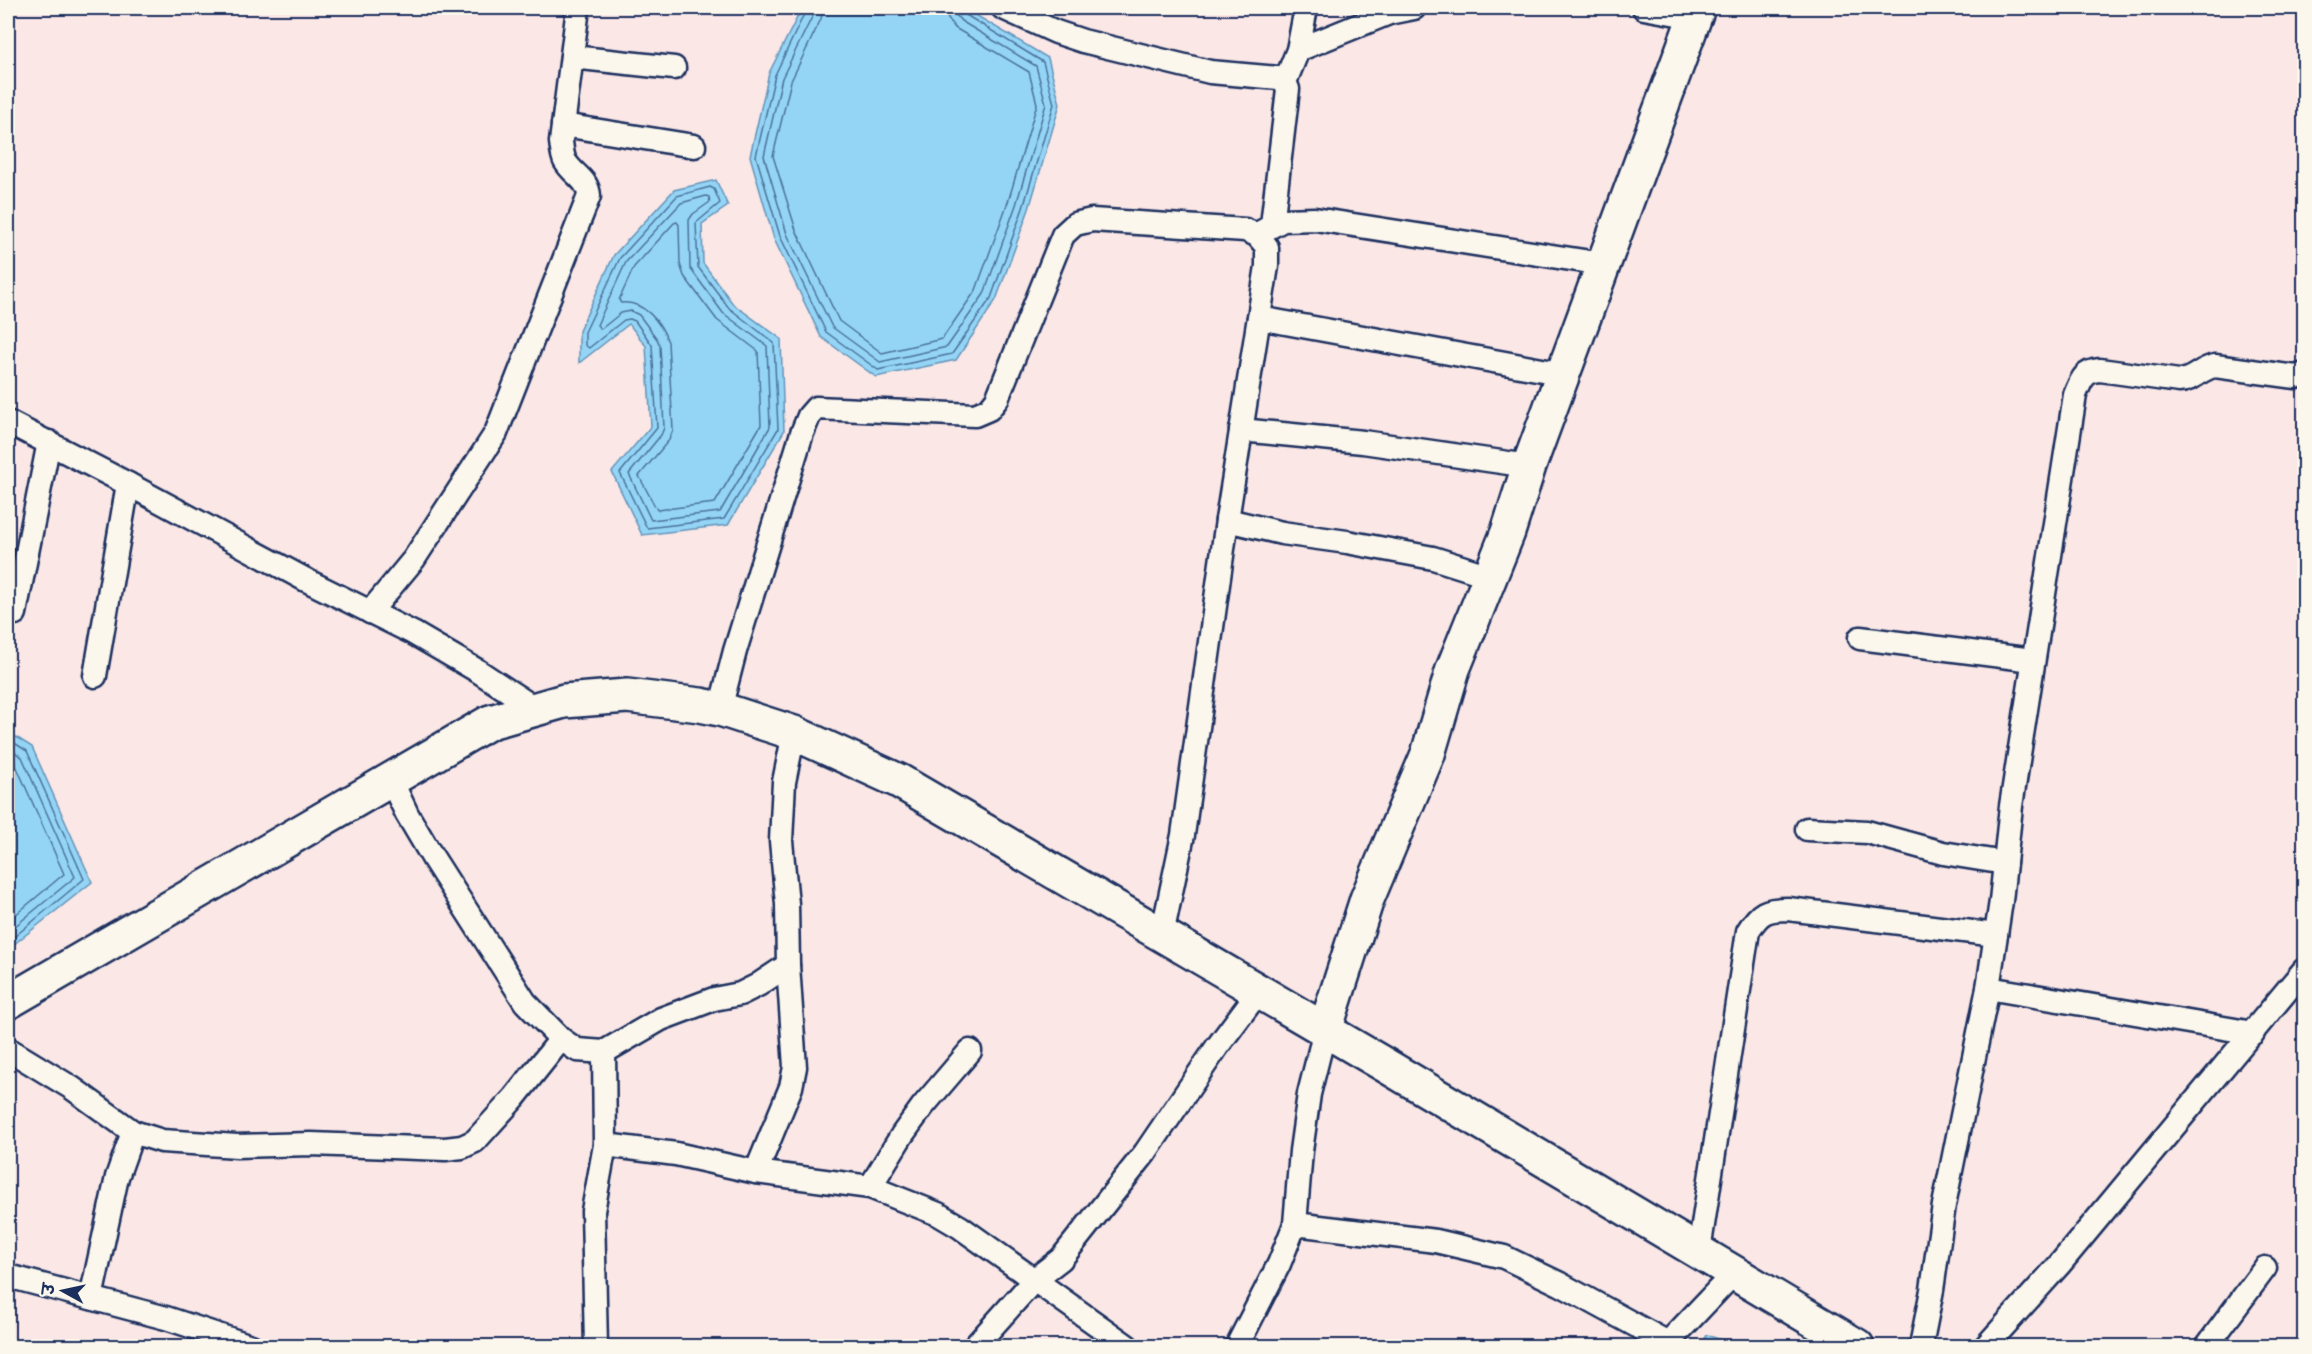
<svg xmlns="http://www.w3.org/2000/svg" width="2312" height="1354" font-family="'Architects Daughter','Playpen Sans Deva',sans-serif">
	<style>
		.water { fill: #94d5f6; stroke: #6493b9; stroke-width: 1.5 }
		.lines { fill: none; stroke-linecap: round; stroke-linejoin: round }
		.shore { stroke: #4b719b; stroke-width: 1.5 }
		.street-casing { stroke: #1b2f5e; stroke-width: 27 }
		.secondary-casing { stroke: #1b2f5e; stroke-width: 38 }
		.street { stroke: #fbf7ec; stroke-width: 22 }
		.secondary { stroke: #fbf7ec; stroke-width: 33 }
	</style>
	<rect width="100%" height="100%" fill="#fae7e6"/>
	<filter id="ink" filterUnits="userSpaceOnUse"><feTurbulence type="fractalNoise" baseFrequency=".0167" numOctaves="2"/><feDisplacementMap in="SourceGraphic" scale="12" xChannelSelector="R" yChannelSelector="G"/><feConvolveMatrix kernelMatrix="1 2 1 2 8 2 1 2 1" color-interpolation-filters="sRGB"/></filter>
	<g filter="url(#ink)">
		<!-- water -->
		<g class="water">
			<polygon points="802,8 964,8 1048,58 1060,104 1029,209 996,300 956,360 876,377 821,337 774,239 750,156 769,73"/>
			<polygon points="716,180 728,206 702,224 703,263 733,304 781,339 784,431 728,525 642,535 612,472 651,426 646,346 629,324 579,363 579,331 614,255 674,190"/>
			<polygon points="8,732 32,747 92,882 8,949"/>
			<polygon points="1707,1335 1739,1346 1701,1346"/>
		</g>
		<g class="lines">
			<!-- shore -->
			<g class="shore">
				<polyline points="807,8 775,75 756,156 780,236 826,332 878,370 952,354 991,298 1023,208 1054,104 1043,62 966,15 962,8"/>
				<polyline points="814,8 813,15 782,78 764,156 787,234 832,327 880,362 947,347 984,294 1016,205 1046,104 1036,66 961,21 956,15 955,8"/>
				<polyline points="823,8 821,19 791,81 773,156 796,230 839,321 882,353 942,339 976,290 1008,202 1037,104 1029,72 955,28 948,18 946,8"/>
				<polygon points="710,187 714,189 720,203 696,223 698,267 729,308 774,343 778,429 724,519 647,528 620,473 657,428 652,345 635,321 630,319 624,320 589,348 585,345 585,332 620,258 677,196"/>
				<polygon points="706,196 709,197 710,202 693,214 689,220 690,268 723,313 767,346 770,427 720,512 651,520 629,474 661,435 664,428 660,346 657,339 639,315 631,311 621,313 601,329 597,325 626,262 681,203"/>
				<path d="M 674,223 L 677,222 L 679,225 L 680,264 L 684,276 L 717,320 L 758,351 L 761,425 L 715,503 L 657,510 L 639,476 L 669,440 L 673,430 L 668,342 C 661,322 643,300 621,303 L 619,300 L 634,267 Z"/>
				<polyline points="8,739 27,751 84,879 8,942"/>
				<polyline points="8,748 22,757 75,877 8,932"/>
				<polyline points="8,758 15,763 64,874 8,921"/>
			</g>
			<!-- street casing -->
			<g class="street-casing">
				<g id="street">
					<polyline points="1003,8 1056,32 1083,41 1210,72 1279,78 1285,82 1288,89 1272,225"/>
					<polyline points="1644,8 1694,17"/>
					<polyline points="1298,50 1389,13 1414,8"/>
					<polyline points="572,57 674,68"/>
					<polyline points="1285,82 1298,50 1306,8"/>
					<polyline points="563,125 694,146"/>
					<polyline points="1261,232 1283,220 1315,219 1603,264"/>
					<polyline points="1259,318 1564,374"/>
					<polyline points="8,422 128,484 308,581 413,633 478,671 536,709"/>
					<polyline points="1241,430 1363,442 1529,466"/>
					<polyline points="1227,520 1282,533 1347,542 1433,558 1490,576"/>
					<path d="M 370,612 L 414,559 L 496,433 L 589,196 C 588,179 573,175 565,161 C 562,155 562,148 561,142 L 578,8"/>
					<polyline points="15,613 49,442"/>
					<polyline points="1860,638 2033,660"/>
					<polyline points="95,676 128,484"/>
					<polyline points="720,709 735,651 802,433 809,416 816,408 975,415 989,409 997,399 1063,235 1075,224 1092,220 1245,230 1257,235 1267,247 1267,266 1227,520 1183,835 1162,935"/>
					<polyline points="391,780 407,814 433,858 525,1002 561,1039 577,1050 604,1052 661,1019 714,999 740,994 758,985 788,965"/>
					<polyline points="1807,829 1867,832 1943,853 2005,863"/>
					<polyline points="1988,988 2253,1033"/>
					<polyline points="8,1049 72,1088 133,1132 162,1141 237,1146 311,1144 445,1149 462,1147 475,1141 514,1098 561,1039"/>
					<polyline points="605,1145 676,1154 756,1172 870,1187 938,1214 960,1227 1127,1346"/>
					<polyline points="756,1172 791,1087 795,1067 788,965 787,904 781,841 784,782 794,733"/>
					<polyline points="870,1187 902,1135 923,1106 970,1051"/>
					<polyline points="1295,1224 1436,1241 1504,1257 1560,1284 1668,1343"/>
					<path d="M 1699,1251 L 1748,931 C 1760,912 1766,909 1788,909 L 1996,935"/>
					<polyline points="8,1276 166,1318 251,1346"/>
					<polyline points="91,1298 117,1177 133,1132"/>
					<polyline points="596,1346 593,1211 605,1145 604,1052"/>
					<polyline points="975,1346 1035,1279 1061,1259 1145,1153 1217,1047 1259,991"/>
					<polyline points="1237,1346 1279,1264 1295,1224 1301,1151 1309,1094 1325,1030"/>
					<polyline points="1665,1346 1734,1273"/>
					<path d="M 1921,1346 L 1932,1290 L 1944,1205 L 1988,988 L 2001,901 L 2011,806 L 2075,395 C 2081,381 2083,371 2100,370 L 2179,381 C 2193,381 2201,368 2215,366 L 2296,377 L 2304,374"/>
					<polyline points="1986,1346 2059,1265 2304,970"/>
					<polyline points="2207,1346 2265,1268"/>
				</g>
			</g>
			<!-- secondary casing -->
			<g class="secondary-casing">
				<g id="secondary">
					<polyline points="8,1002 490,722 564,701 627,696 700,705 720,709 794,733 899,781 1385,1065 1857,1346"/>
					<polyline points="1325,1030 1367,899 1428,754 1453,669 1508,532 1529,466 1698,8"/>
				</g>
			</g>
			<!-- street -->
			<use href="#street" class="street"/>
			<!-- secondary -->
			<use href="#secondary" class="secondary"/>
		</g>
	</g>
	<!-- margin -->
	<rect width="2312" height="1354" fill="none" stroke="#fbf7ec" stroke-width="30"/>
	<rect x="15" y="15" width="2282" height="1324" fill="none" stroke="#1b2f5e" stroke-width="2" filter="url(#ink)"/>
	<!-- north arrow -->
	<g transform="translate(63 1291) rotate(278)" stroke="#fbf7ec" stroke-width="4.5" paint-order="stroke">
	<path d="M0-4.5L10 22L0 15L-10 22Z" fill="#1b2f5e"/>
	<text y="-9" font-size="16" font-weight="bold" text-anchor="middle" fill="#1b2f5e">उ</text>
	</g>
</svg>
